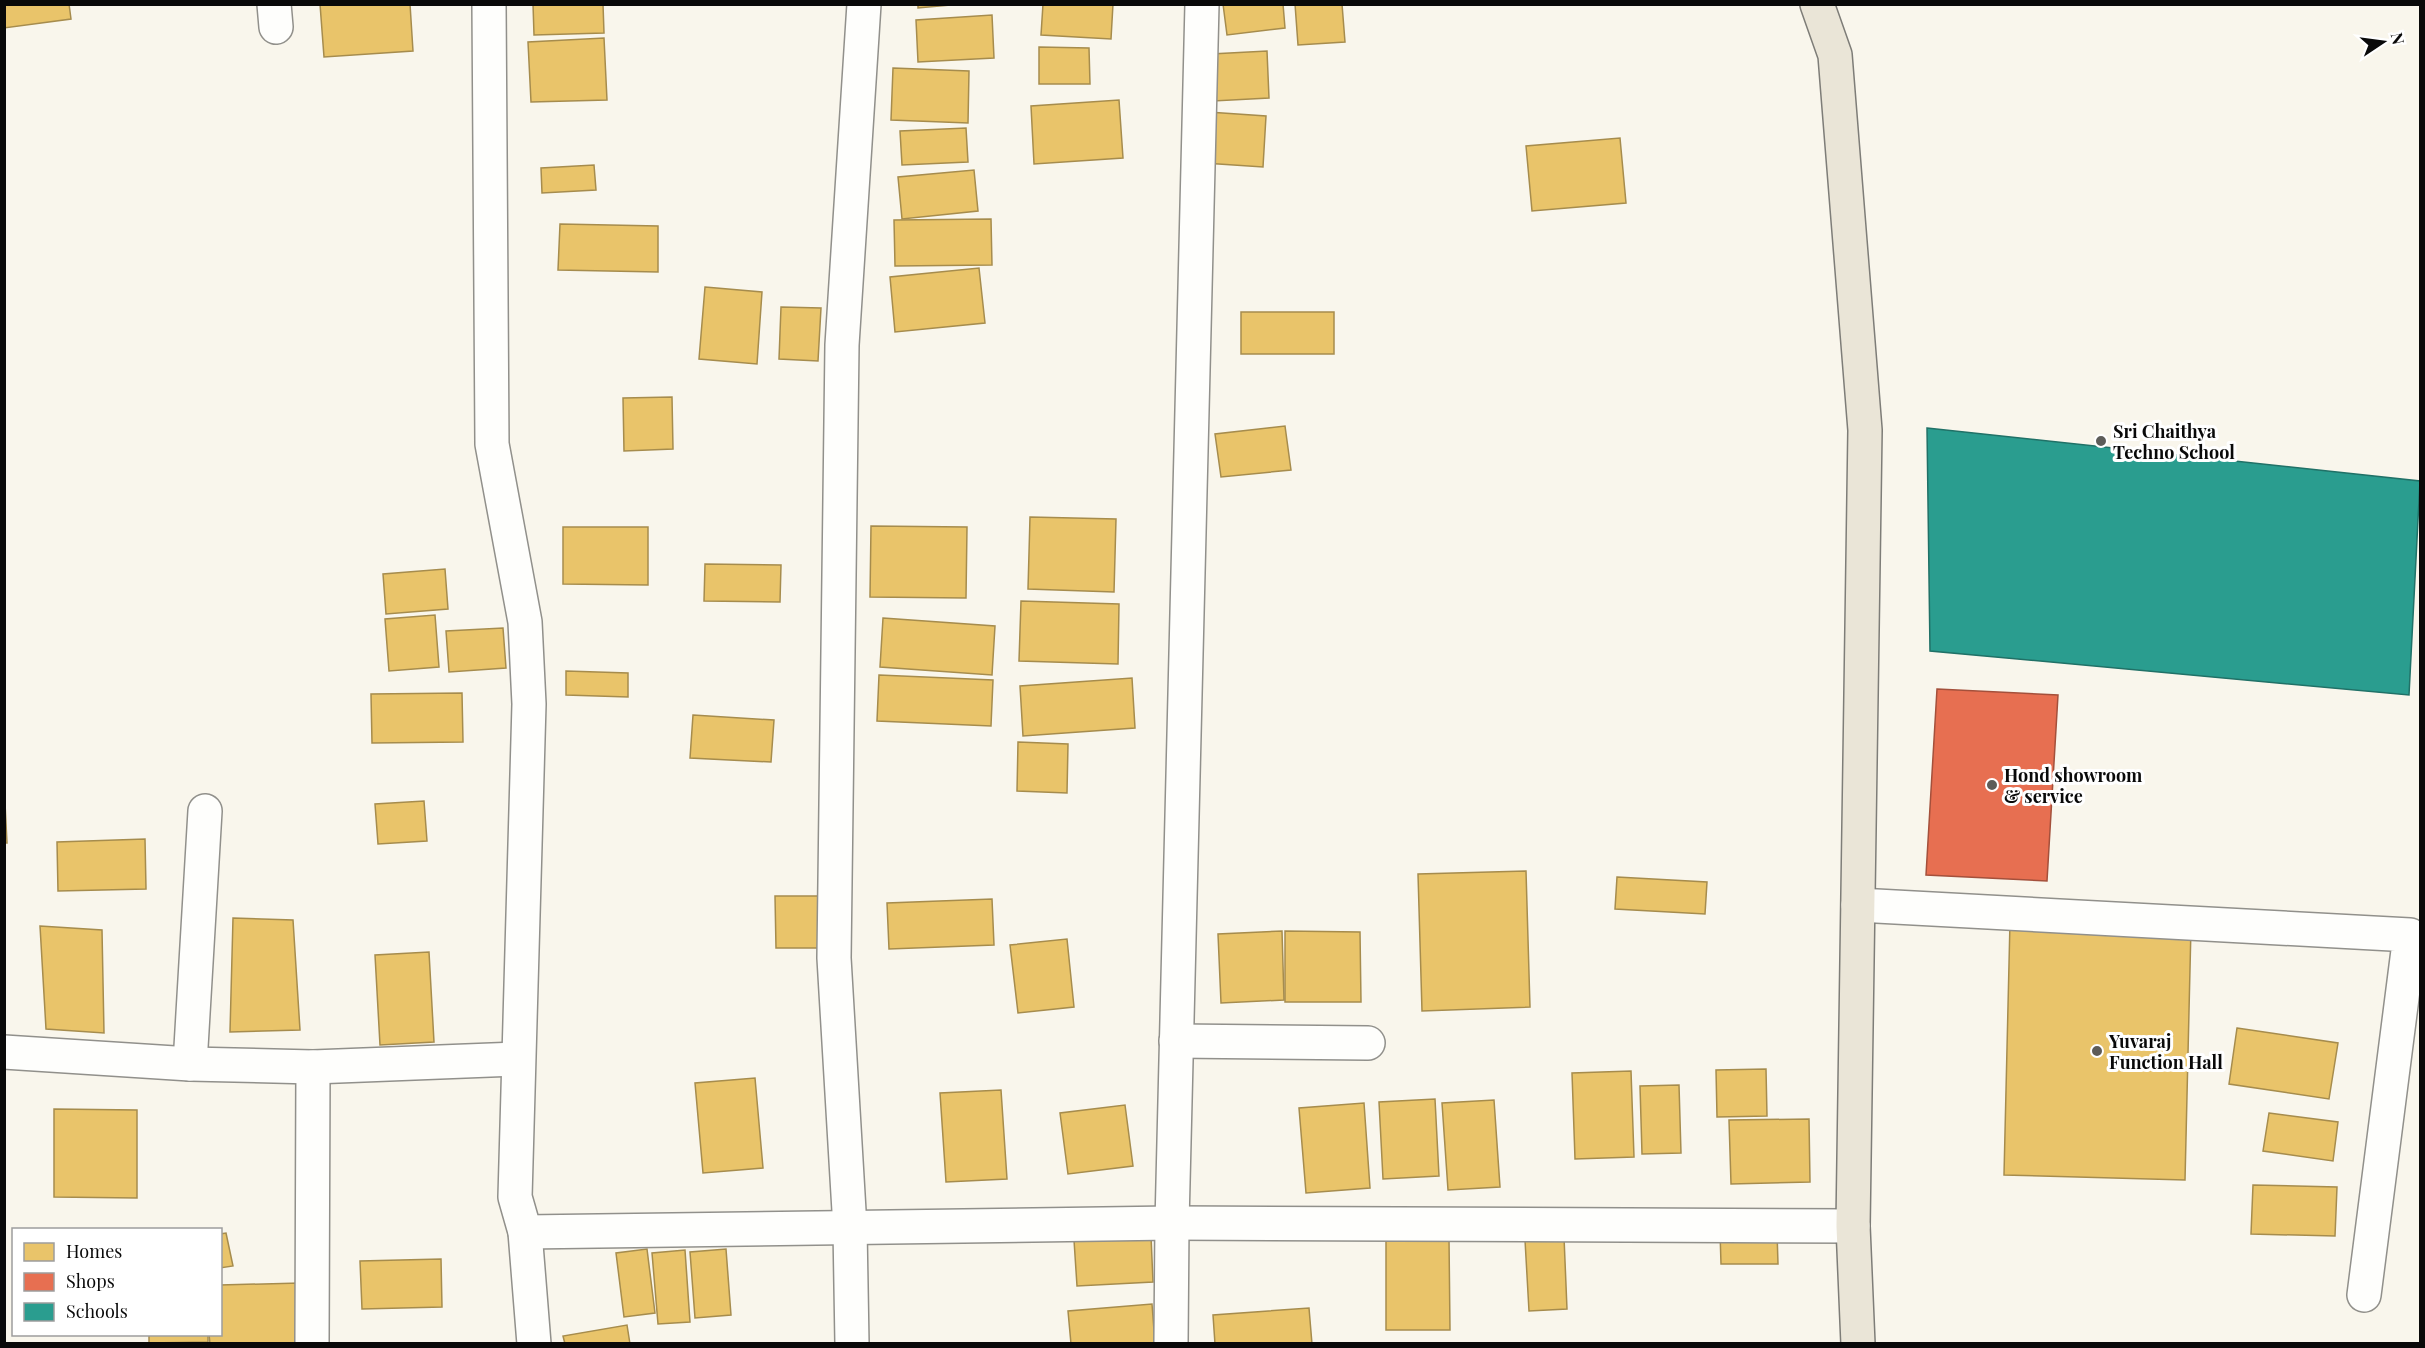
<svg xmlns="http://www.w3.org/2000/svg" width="2425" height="1348" font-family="'Playfair Display',serif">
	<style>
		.homes { fill: #e9c46a; stroke: #a68c4d; stroke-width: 1.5 }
		.shops { fill: #e76f51; stroke: #a4503b; stroke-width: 1.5 }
		.schools { fill: #2a9d8f; stroke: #207167; stroke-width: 1.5 }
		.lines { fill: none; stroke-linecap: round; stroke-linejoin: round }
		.minor-casing { stroke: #91908b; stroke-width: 36 }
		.major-casing { stroke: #7e7d78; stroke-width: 36 }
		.minor { stroke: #fefefc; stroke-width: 33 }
		.major { stroke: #eae5d7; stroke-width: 33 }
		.poi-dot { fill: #5d5c58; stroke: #fff; stroke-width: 2 }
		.labels { text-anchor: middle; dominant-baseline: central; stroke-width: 6; stroke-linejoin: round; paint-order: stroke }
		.poi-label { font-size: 18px; font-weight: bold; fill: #090909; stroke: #fff; text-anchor: start }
	</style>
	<rect width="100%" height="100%" fill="#f9f6ec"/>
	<!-- homes -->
	<g class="homes">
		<polygon points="4,4 69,4 71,19 4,28"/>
		<polygon points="320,4 410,4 413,51 324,57"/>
		<polygon points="533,4 603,4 604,33 534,35"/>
		<polygon points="918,4 962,4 918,8"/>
		<polygon points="1043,4 1113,4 1111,39 1041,35"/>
		<polygon points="1223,4 1283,4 1285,28 1227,35"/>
		<polygon points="1295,4 1342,4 1345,42 1298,45"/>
		<polygon points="992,15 994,58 918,62 916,20"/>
		<polygon points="604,38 607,100 531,102 528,42"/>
		<polygon points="1039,47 1089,48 1090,84 1039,84"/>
		<polygon points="1267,51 1269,98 1213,101 1211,54"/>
		<polygon points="893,68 969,71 968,123 891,120"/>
		<polygon points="1119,100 1123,158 1034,164 1031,106"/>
		<polygon points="1208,112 1266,116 1263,167 1204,163"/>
		<polygon points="966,128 968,162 902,165 900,131"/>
		<polygon points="1620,138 1626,203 1532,211 1526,146"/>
		<polygon points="594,165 596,190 542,193 541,168"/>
		<polygon points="974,170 978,211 902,219 898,177"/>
		<polygon points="991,219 992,265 895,266 894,220"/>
		<polygon points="560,224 658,226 658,272 558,270"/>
		<polygon points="979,268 985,323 895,332 890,277"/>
		<polygon points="705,287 762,292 757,364 699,359"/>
		<polygon points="781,307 821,308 818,361 779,359"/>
		<rect x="1241" y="312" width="93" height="42"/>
		<polygon points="672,397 673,449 624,451 623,398"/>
		<polygon points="1285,426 1291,470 1221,477 1215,434"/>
		<polygon points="1030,517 1116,519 1114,592 1028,589"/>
		<polygon points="871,526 967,527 966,598 870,597"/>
		<polygon points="563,527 648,527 648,585 563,584"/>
		<polygon points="705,564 781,565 780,602 704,601"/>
		<polygon points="445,569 448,609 386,614 383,574"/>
		<polygon points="1021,601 1119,604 1118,664 1019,661"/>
		<polygon points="435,615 439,667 389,671 385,619"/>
		<polygon points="883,618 995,626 992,675 880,667"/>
		<polygon points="503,628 506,668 449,672 446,631"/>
		<polygon points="566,671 628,673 628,697 566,695"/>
		<polygon points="879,675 993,680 991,726 877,721"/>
		<polygon points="1132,678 1135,728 1023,736 1020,686"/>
		<polygon points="462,693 463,742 372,743 371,694"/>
		<polygon points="693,715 774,720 771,762 690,758"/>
		<polygon points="1018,742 1068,744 1067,793 1017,791"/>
		<polygon points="4,783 7,843 4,843"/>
		<polygon points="424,801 427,841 378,844 375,804"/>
		<polygon points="145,839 146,889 58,891 57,842"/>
		<polygon points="1526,871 1530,1007 1422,1011 1418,874"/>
		<polygon points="1617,877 1707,882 1705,914 1615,909"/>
		<polygon points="775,896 829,896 829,948 776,948"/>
		<polygon points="992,899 994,945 889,949 887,903"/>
		<polygon points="233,918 293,920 300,1030 230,1032"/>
		<polygon points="2010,922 2191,927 2185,1180 2004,1175"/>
		<polygon points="40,926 102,930 104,1033 46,1029"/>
		<polygon points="1282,931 1284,1000 1221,1003 1218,934"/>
		<polygon points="1285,931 1360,932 1361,1002 1285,1002"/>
		<polygon points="1067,939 1074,1007 1018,1013 1010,945"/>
		<polygon points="429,952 434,1042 380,1045 375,955"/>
		<polygon points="2237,1028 2338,1043 2329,1099 2229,1084"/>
		<polygon points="1766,1069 1767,1116 1717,1117 1716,1070"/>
		<polygon points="1631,1071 1634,1157 1575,1159 1572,1073"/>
		<polygon points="755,1078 763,1168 703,1173 695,1083"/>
		<polygon points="1679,1085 1681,1153 1642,1154 1640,1086"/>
		<polygon points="1001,1090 1007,1179 946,1182 940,1093"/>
		<polygon points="1435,1099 1439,1176 1383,1179 1379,1102"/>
		<polygon points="1494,1100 1500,1187 1448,1190 1442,1103"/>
		<polygon points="1364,1103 1370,1188 1306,1193 1299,1108"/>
		<polygon points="1125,1105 1133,1166 1068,1174 1060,1113"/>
		<polygon points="54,1109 137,1110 137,1198 54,1197"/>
		<polygon points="2269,1113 2338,1122 2333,1161 2263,1151"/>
		<polygon points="1809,1119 1810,1182 1731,1184 1729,1120"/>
		<polygon points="2253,1185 2337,1187 2335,1236 2251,1234"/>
		<polygon points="1720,1232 1777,1232 1778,1264 1721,1264"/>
		<polygon points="226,1233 233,1266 220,1268 220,1234"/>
		<polygon points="1151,1236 1153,1282 1077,1286 1074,1240"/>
		<polygon points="1564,1237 1567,1309 1529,1311 1525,1240"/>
		<polygon points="1449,1238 1450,1330 1386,1330 1386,1239"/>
		<polygon points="647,1249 655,1313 624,1317 616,1253"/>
		<polygon points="726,1249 731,1315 695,1318 690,1252"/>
		<polygon points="685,1250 690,1322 658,1324 652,1253"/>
		<polygon points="441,1259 442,1307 362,1309 360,1261"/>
		<polygon points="300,1283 302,1344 210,1344 209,1334 220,1334 220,1285"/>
		<polygon points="1152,1304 1155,1344 1071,1344 1068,1311"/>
		<polygon points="1309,1308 1312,1344 1215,1344 1213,1315"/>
		<polygon points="627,1325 630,1344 565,1344 563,1336"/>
		<polygon points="149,1334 208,1334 208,1342 149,1343"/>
	</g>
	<!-- shops -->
	<polygon class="shops" points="1937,689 2058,695 2047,881 1926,875"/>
	<!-- schools -->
	<polygon class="schools" points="1927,428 2420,481 2409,695 1930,651"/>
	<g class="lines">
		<!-- minor casing -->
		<g class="minor-casing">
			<g id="minor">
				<polyline points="274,4 276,27"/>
				<polyline points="489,4 492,444 525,622 529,704 515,1197 525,1232 534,1344"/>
				<polyline points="1858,905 2410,935 2364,1295"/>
				<polyline points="1176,1041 1368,1043"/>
				<polyline points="4,1052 190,1064 313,1067 518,1059"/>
				<polyline points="190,1064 205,811"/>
				<polyline points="525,1232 1172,1223 1853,1226"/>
				<polyline points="312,1344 313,1067"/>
				<polyline points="852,1344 850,1228 834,958 842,345 864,4"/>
				<polyline points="1171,1344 1172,1223 1202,4"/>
			</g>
		</g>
		<!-- major casing -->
		<g class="major-casing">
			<polyline id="major" points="1817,4 1835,55 1865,430 1853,1226 1858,1344"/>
		</g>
		<!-- minor -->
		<use href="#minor" class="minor"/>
		<!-- major -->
		<use href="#major" class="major"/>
	</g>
	<!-- markers -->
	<g class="poi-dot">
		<circle cx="2101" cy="441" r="6"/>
		<circle cx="1992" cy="785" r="6"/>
		<circle cx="2097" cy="1051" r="6"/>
	</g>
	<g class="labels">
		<!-- poi labels -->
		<g class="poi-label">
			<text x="2113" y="431">Sri Chaithya<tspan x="2113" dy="21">Techno School</tspan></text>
			<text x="2004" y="775">Hond showroom<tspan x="2004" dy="21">&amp; service</tspan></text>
			<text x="2109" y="1041">Yuvaraj<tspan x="2109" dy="21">Function Hall</tspan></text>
		</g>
	</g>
	<!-- border -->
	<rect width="2425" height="1348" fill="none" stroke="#090909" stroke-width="12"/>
	<!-- legend -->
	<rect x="12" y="1228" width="210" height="108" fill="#ffffff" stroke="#9d9d9d" stroke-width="1.5"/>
	<rect x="24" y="1243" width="30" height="18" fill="#e9c46a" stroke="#9d9d9d" stroke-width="1.5"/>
	<text x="66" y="1258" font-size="18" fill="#090909">Homes</text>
	<rect x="24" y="1273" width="30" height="18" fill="#e76f51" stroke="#9d9d9d" stroke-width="1.5"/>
	<text x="66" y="1288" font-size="18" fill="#090909">Shops</text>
	<rect x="24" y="1303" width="30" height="18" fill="#2a9d8f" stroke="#9d9d9d" stroke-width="1.5"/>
	<text x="66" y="1318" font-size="18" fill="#090909">Schools</text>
	<!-- north arrow -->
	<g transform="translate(2383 42) rotate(77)" stroke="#ffffff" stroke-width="4.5" paint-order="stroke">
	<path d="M0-4.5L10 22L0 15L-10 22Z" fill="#090909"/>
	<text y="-9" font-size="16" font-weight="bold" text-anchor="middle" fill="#090909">N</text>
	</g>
</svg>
